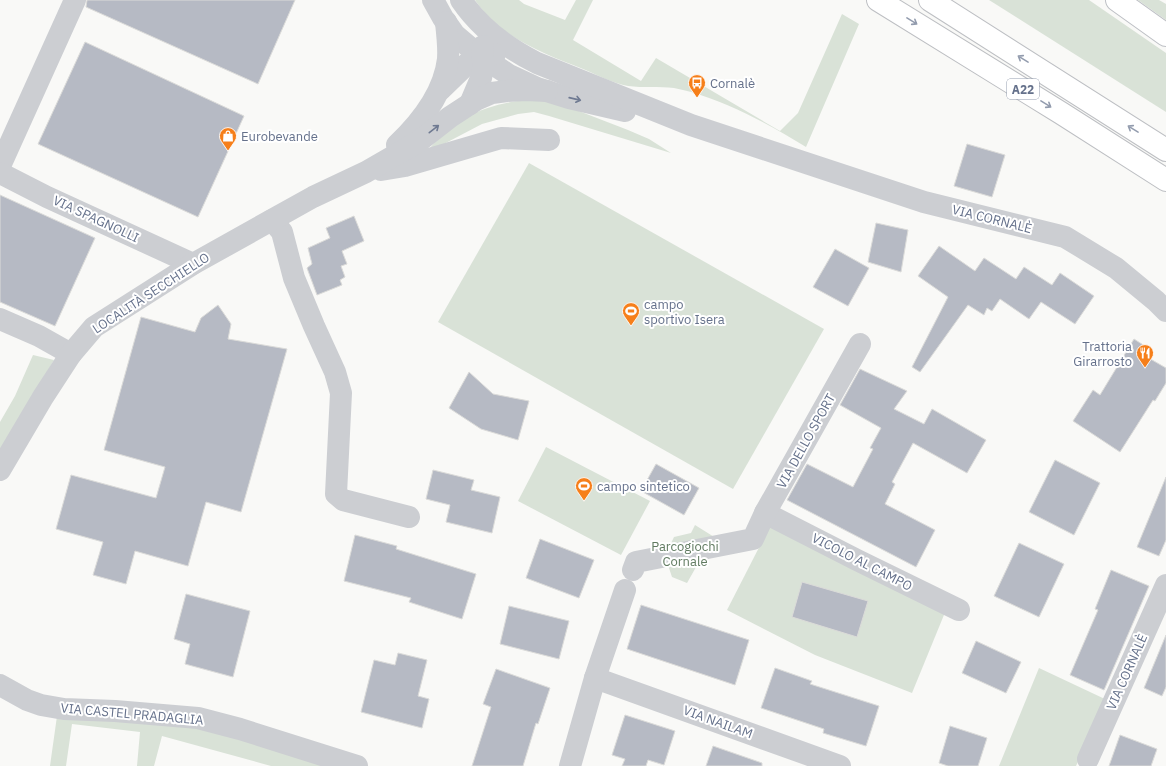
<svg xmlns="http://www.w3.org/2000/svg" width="1166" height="766" font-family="'IBM Plex Sans',sans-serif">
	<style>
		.green { fill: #d9e2d7 }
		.building { fill: #b6bac4; stroke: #dbdbd9 }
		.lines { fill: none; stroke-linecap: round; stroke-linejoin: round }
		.major-casing { stroke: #bec0c5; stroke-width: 24 }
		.highway-casing { stroke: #bdbfc3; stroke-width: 24 }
		.minor { stroke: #ccced2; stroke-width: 22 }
		.major { stroke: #fff; stroke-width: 22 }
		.highway { stroke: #fff; stroke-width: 22 }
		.oneway { stroke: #939cae }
		.oneway2 { stroke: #6f7a92 }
		.labels { text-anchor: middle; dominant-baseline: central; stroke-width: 4; stroke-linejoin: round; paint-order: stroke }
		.shield { fill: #fff; stroke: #939cae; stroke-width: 1 }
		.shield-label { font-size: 12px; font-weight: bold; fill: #65718b }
		.poi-label { font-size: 13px; fill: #65718b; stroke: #fff; text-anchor: start }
		.street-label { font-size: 13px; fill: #65718b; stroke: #fff }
		.park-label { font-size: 13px; fill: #617b61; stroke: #fff }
	</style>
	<rect width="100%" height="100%" fill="#f9f9f7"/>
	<!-- green -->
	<g class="green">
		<path d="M 475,0 L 519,0 L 524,4 L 565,20 L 576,0 L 593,0 L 573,40 L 641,81 L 656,58 L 780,131 L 798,113 L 842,14 L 859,24 L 806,147 C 770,125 732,104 691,92 C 686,91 680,89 674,88 C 659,86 643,88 628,86 C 613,83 597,75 583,69 C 542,53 501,38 475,0 Z"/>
		<polygon points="989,0 1089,0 1166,53 1166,112"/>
		<polygon points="1138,0 1159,0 1166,4 1166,20"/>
		<path d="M 540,99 L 558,103 L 628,130 L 649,139 L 671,153 L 549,116 L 534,112 L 518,114 L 482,124 L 440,146 L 428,151 C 433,143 440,138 447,131 C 453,127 458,121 465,118 C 488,105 514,100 540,99 Z"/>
		<polygon points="529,163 824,329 733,489 438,322"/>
		<polygon points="33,355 54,360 0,451 0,422 15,396"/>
		<polygon points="546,447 650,501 621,555 518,501"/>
		<polygon points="772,522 946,610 912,693 815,655 727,610"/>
		<polygon points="695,525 727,545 704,553 687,583 672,577 665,556 674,537 691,533"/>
		<polygon points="1039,668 1107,700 1076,766 999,766"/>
		<polygon points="57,716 198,726 327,766 271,766 162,736 154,766 137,766 140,732 72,724 66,766 50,766"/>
	</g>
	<!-- building -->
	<g class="building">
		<polygon points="87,0 295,0 258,84 86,7"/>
		<polygon points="85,42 244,116 198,217 38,144"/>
		<polygon points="967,144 1005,155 992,197 954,186"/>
		<polygon points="0,195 95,238 55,326 0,302"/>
		<polygon points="354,216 364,241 342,251 347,264 341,266 345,277 340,280 342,285 317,295 307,268 312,264 308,248 330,238 326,228"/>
		<polygon points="876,223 908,230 901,272 868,262"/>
		<polygon points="939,246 975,271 984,258 1016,279 1024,267 1052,285 1060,273 1094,296 1075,324 1041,302 1029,319 1000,299 992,311 987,308 984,315 968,305 920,372 912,367 948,297 918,276"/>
		<polygon points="835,249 869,268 848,306 813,287"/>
		<polygon points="218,305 231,324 228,339 287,349 241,512 206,502 188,566 135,551 126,584 93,575 103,542 56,529 71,475 156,498 165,467 104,450 141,317 195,332 201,318"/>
		<polygon points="1134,339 1151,350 1147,357 1166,368 1166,383 1155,401 1153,400 1120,452 1073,421 1093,390 1100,395"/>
		<polygon points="860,369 907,391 894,409 924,424 932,409 986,440 967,473 913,443 892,482 895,484 885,504 935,530 916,567 787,500 807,464 853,487 873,449 870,448 881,428 840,405"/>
		<polygon points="469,372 493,394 529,401 518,440 481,429 449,408"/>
		<polygon points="1055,460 1100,483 1074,535 1029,512"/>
		<polygon points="656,464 699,488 684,515 641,491"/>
		<polygon points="433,470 474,480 471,490 500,497 492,533 446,522 450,505 426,499"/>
		<polygon points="1166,477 1166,540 1159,556 1137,547"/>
		<polygon points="355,535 397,546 396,549 476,574 462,619 409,602 411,598 344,581"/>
		<polygon points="540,539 594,560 579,598 526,578"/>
		<polygon points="1019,543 1064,564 1039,617 994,596"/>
		<polygon points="1111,570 1149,586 1104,690 1070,675 1098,610 1095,609"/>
		<polygon points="802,582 868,601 857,637 792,617"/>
		<polygon points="186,594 250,611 233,677 185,664 190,644 174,639"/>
		<polygon points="641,605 749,640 735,685 627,649"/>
		<polygon points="509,606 569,621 559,659 500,644"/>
		<polygon points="1166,635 1166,687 1162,696 1144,688"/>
		<polygon points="976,641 1021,662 1006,693 962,673"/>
		<polygon points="398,653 427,660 418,696 429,699 422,728 361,712 374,660 395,665"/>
		<polygon points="775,668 812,681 810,684 879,706 866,746 823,733 824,729 761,708"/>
		<polygon points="496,669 550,688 538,724 536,723 523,766 472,766 491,707 483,704"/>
		<polygon points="625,715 675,731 664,765 648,760 646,766 622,766 625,759 612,755"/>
		<polygon points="950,726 987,738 978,766 948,766 939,763"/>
		<polygon points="1120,735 1157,749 1151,766 1109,766"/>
		<polygon points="713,746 762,763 762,766 706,766"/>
	</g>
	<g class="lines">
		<!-- major casing -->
		<g class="major-casing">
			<polyline id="major" points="1117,0 1166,35"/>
		</g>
		<!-- highway casing -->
		<g class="highway-casing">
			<g id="highway">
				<polyline points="878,0 1061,113 1166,180"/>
				<polyline points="930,0 1166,150"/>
			</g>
		</g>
		<!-- minor -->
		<g class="minor">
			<polyline points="433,0 443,18 455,35 475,52 509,75 537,88 569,98 625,111"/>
			<path d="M 461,0 C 480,28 507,48 537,63 L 691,125 L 924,202 L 1065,237 L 1116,268 L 1156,301 L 1166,311"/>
			<polyline points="440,90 470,61 495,54"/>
			<polyline points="470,104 481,78 484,64 482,57 483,46"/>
			<path d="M 397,145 C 420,123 444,93 448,59 C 449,47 447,34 446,22"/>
			<polyline points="0,166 75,0"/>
			<polyline points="381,170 405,166 501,138 549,140"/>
			<polyline points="0,173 47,197 193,264"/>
			<polyline points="272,220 282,232 294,278 314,326 335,372 341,393 336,494 343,500 409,517"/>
			<polyline points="0,319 39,336 71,354"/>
			<polyline points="0,470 43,397 71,354 94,327 193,264 313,197 366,172 418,142 450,117 476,100 492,93 507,91 526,90 547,91"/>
			<polyline points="765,513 857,560 959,610"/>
			<polyline points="633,570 636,562 753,539 765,513 860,344"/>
			<polyline points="595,678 840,766"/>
			<polyline points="0,685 27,700 41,705 64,709 115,711 198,718 240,729 357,766"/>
			<polyline points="1088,759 1166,585"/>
			<polyline points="570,766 595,678 625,590"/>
		</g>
		<!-- major -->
		<use href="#major" class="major"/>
		<!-- highway -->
		<use href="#highway" class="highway"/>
	</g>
	<!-- one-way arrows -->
	<defs><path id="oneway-shaft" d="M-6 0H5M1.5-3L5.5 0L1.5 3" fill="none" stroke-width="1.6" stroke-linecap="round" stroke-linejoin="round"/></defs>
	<g class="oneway">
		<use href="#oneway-shaft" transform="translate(912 21) rotate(32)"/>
		<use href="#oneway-shaft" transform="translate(1023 59) rotate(-148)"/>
		<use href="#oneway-shaft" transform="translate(1046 104) rotate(32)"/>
		<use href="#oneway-shaft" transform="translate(1133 129) rotate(-148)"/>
	</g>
	<g class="oneway2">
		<use href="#oneway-shaft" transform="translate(575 99) rotate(13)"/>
		<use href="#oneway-shaft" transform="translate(434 129) rotate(-38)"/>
	</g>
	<!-- icons -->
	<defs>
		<g id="bus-pin" transform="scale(0.9)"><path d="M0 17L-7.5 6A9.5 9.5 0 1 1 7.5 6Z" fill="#f67f1a" stroke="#fff"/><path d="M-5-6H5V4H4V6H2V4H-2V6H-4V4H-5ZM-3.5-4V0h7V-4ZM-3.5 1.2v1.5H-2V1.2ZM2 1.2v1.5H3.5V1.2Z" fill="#fff"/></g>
		<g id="shop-pin" transform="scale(0.9)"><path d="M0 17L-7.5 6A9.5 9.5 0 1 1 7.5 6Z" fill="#f67f1a" stroke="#fff"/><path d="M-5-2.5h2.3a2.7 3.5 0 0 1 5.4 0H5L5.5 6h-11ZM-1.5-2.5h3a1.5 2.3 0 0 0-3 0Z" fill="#fff"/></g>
		<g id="stadium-pin" transform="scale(0.9)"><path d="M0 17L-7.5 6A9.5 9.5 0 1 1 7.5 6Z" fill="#f67f1a" stroke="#fff"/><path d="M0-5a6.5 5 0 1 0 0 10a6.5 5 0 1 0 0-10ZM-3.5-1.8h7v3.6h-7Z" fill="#fff"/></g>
		<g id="restaurant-pin" transform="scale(0.9)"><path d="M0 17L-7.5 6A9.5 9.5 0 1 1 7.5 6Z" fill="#f67f1a" stroke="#fff"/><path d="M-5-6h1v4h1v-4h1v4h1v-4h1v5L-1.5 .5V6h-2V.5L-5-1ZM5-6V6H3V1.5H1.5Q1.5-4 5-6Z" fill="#fff"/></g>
	</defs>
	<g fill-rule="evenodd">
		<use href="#bus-pin" x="697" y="83"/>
		<use href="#shop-pin" x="228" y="136"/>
		<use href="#stadium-pin" x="631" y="311"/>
		<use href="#restaurant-pin" x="1145" y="353"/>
		<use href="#stadium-pin" x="584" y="486"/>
	</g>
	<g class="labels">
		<!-- shield labels -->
		<rect class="shield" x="1007" y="79" width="32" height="20" rx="3"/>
		<g class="shield-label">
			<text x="1023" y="89">A22</text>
		</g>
		<!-- poi labels -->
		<g class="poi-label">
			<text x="710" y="83">Cornalè</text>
			<text x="241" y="136">Eurobevande</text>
			<text x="644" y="304">campo<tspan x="644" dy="15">sportivo Isera</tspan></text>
			<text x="1132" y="346" text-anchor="end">Trattoria<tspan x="1132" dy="15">Girarrosto</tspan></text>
			<text x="597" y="486">campo sintetico</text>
		</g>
		<!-- street labels -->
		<g class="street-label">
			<text transform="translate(96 219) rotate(25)">VIA SPAGNOLLI</text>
			<text transform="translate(992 219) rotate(14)">VIA CORNALÈ</text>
			<text transform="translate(151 293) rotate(-33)">LOCALITÀ SECCHIELLO</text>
			<text transform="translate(806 441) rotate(-61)">VIA DELLO SPORT</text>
			<text transform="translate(862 562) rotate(27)">VICOLO AL CAMPO</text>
			<text transform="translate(1127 672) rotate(-66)">VIA CORNALÈ</text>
			<text transform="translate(132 714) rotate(5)">VIA CASTEL PRADAGLIA</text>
			<text transform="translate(718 722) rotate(20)">VIA NAILAM</text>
		</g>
		<!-- park labels -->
		<g class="park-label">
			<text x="685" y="546">Parcogiochi<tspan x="685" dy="15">Cornale</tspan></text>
		</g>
	</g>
</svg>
